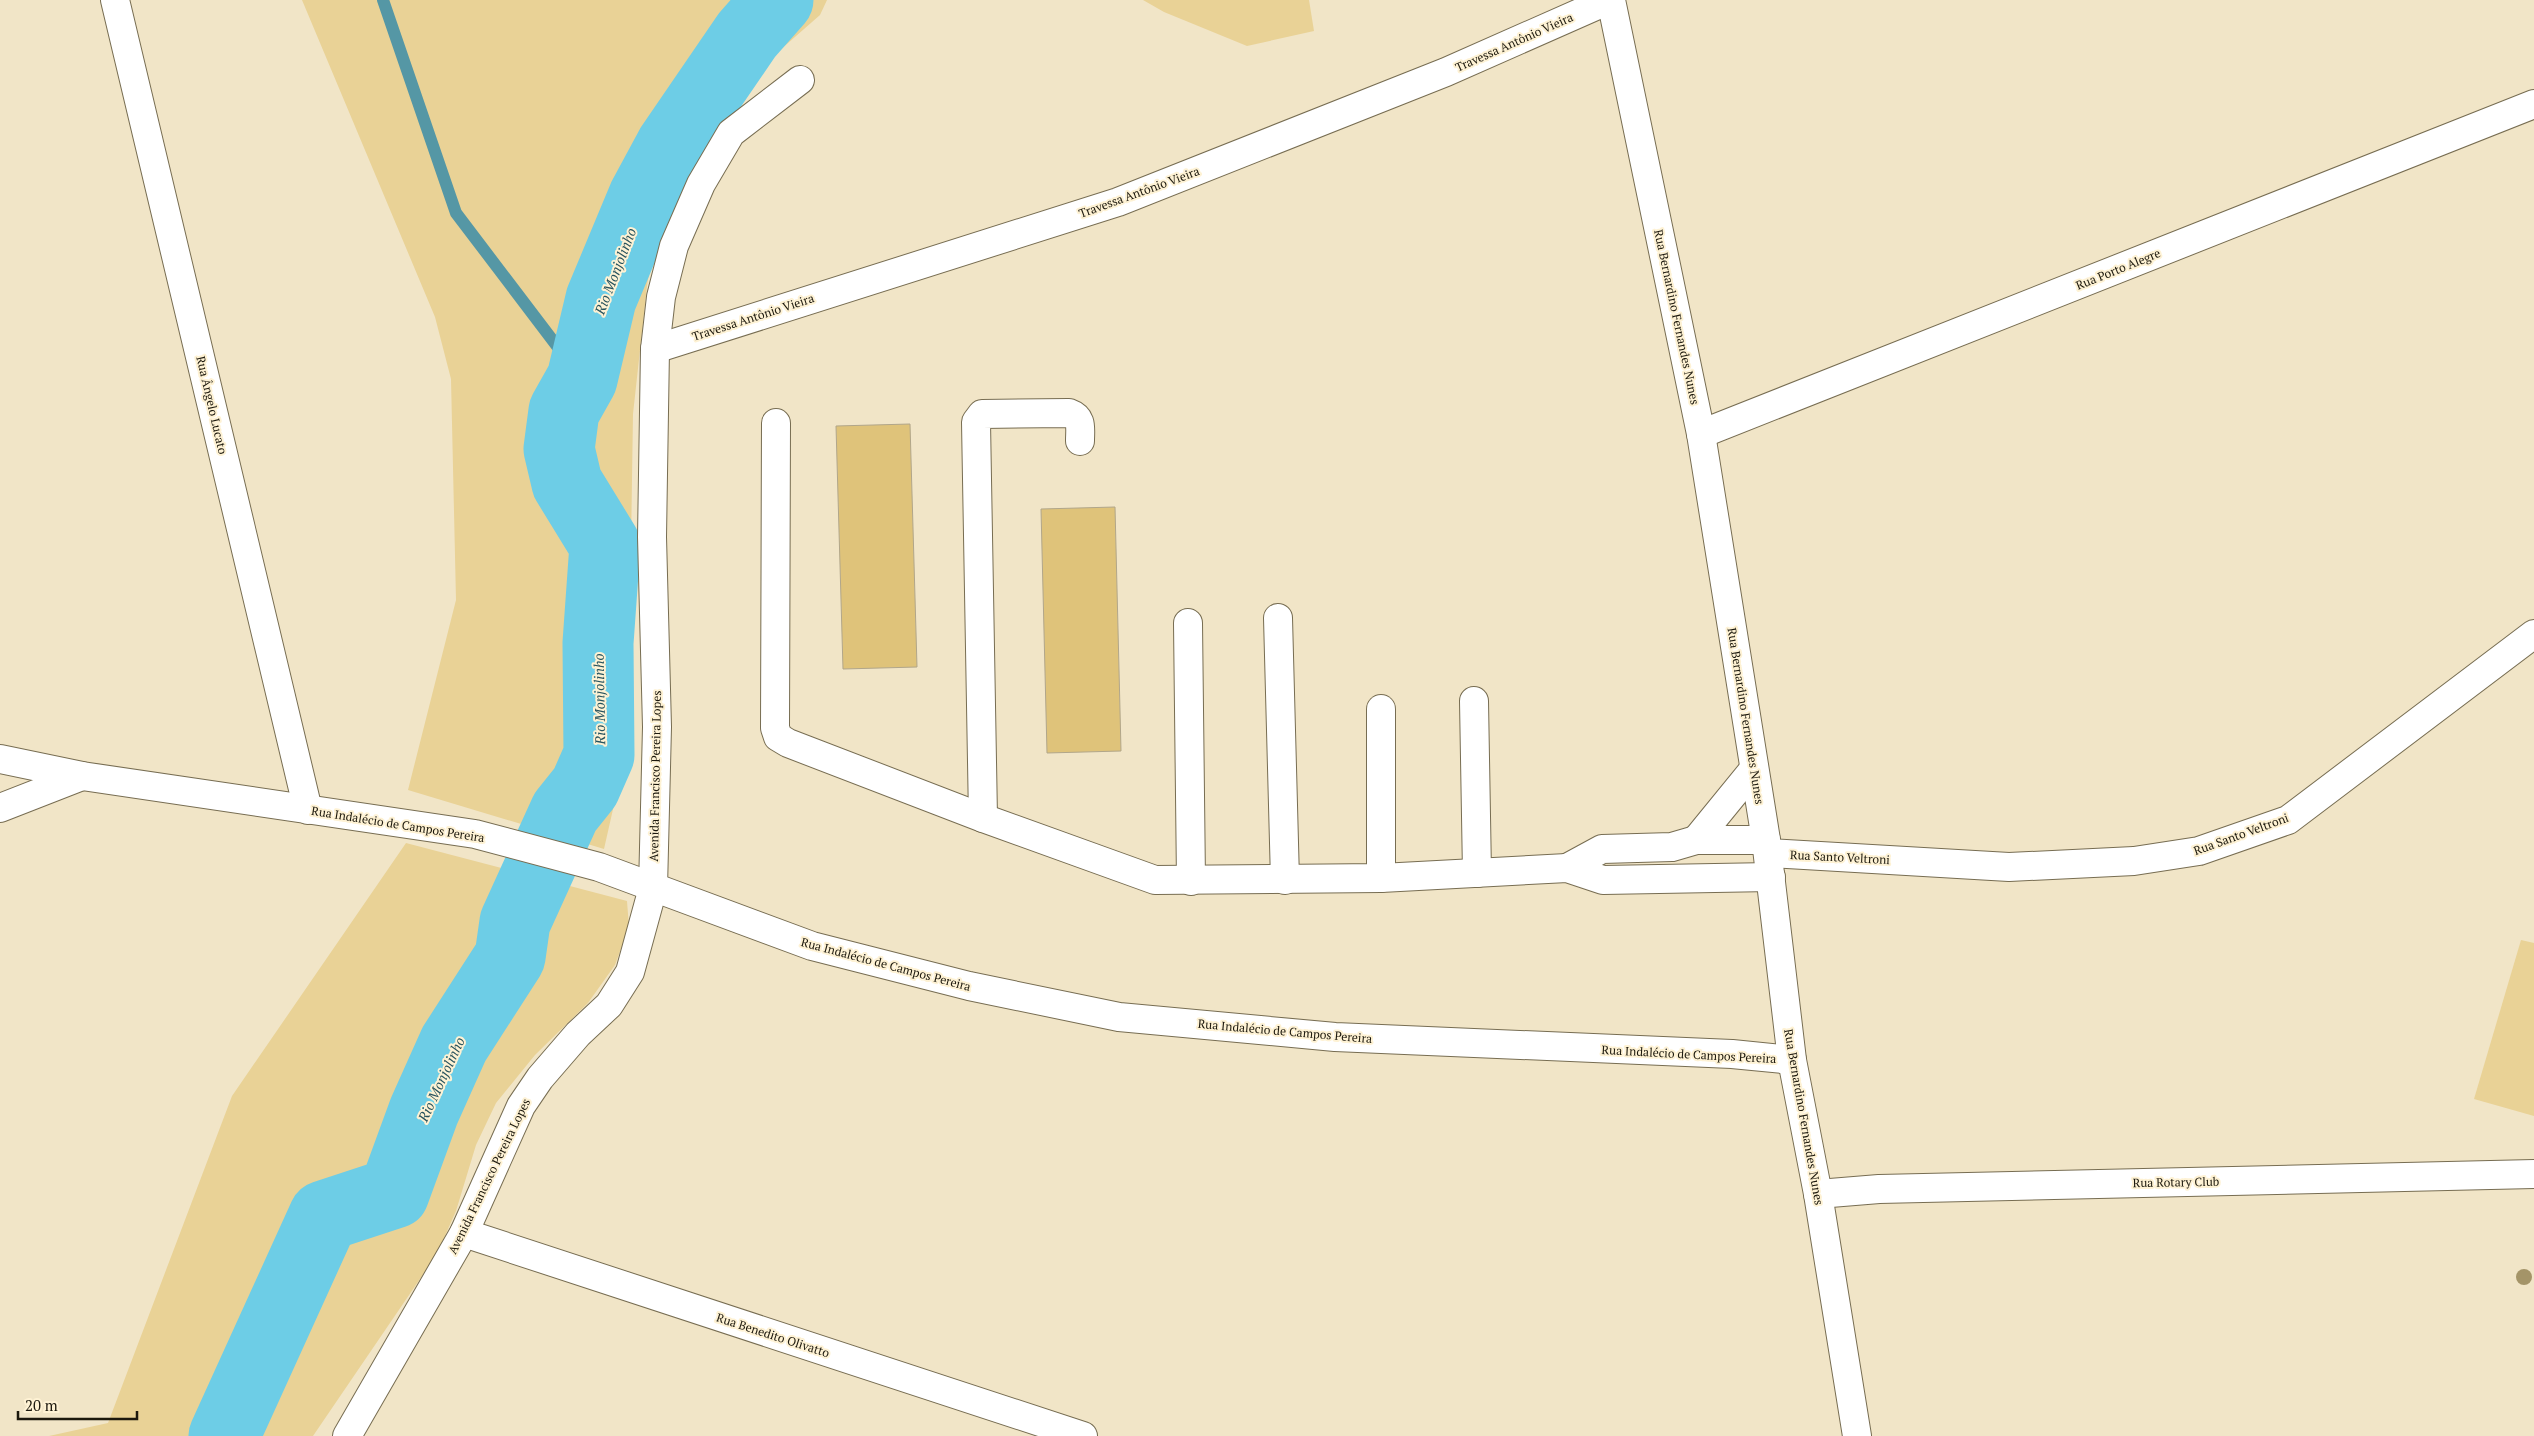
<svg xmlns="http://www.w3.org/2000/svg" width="2534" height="1436" font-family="'PT Serif',serif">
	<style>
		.green { fill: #e9d296 }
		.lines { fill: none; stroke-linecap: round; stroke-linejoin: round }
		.stream { stroke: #5597a5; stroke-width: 12 }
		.river { stroke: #6dcde6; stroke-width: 71 }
		.building { fill: #dfc37a; stroke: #b1a68a }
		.minor-casing { stroke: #776d52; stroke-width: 30 }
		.minor { stroke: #fff; stroke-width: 28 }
		.tree { fill: #a49468 }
		.labels { text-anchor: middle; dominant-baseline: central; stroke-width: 4; stroke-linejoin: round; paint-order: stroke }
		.street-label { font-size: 12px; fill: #1c180d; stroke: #fef2d4 }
		.water-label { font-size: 14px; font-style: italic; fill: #27525d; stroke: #fef2d4 }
	</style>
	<rect width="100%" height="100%" fill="#f1e5c7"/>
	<!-- green -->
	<g class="green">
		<polygon points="302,0 827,0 820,15 763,65 705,130 658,220 647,286 633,414 628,743 604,849 408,790 456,600 451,379 435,317"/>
		<polygon points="1143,0 1309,0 1314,31 1247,46 1164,12"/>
		<polygon points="406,843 627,901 629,927 615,965 588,1003 535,1055 496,1103 476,1145 456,1211 437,1254 313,1436 49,1436 108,1423 232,1096"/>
		<polygon points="2521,940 2534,943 2534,1116 2474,1099"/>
	</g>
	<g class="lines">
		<!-- stream -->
		<polyline class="stream" points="383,0 456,213 582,379"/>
		<!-- river -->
		<polyline class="river" points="224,1436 324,1216 394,1193 424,1111 454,1044 510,957 515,922 565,812 585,787 599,755 598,643 605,545 567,483 559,449 564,411 582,379 601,299 644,196 671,146 747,35 778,0"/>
	</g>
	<!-- building -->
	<g class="building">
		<polygon points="910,424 917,667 843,669 836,426"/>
		<polygon points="1115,507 1121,751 1047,753 1041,509"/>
	</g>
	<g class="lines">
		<!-- minor casing -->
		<g class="minor-casing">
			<g id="minor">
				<polyline points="115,0 308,810"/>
				<polyline points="1611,0 1701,434 1766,840 1792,1060 1818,1194 1857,1436"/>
				<polyline points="655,349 1118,202 1446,72 1609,0"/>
				<polyline points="776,423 775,728 778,737 788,743 983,818 1155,880 1381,878 1567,868 1603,880 1771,877"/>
				<polyline points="1701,434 2534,104"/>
				<polyline points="1278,618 1285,880"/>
				<polyline points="1188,623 1191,881"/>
				<polyline points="1474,701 1477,873"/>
				<polyline points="1381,709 1381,878"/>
				<polyline points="0,759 82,776 475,834 599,867 812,946 969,986 1119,1017 1335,1037 1732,1054 1792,1060"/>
				<polyline points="0,808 82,776"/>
				<path d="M 983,818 L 976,422 L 982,414 L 1069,413 C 1083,418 1080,428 1080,441"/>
				<polyline points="1696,840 1754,769"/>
				<polyline points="1768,853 2009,867 2134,861 2199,851 2288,820 2534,634"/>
				<polyline points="1567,868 1602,849 1672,847 1696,840 1766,840"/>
				<polyline points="1818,1194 1879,1189 2534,1174"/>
				<polyline points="464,1233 1083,1436"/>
				<polyline points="347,1436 464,1233 521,1106 540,1078 578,1034 609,1005 630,972 653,888 657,727 652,537 655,349 661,297 674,246 701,184 731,133 800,80"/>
			</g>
		</g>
		<!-- minor -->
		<use href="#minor" class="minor"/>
	</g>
	<!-- trees -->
	<circle class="tree" cx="2524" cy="1277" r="8"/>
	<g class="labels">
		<!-- street labels -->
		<g class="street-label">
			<text transform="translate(1514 42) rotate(-24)">Travessa Antônio Vieira</text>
			<text transform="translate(1139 192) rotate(-20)">Travessa Antônio Vieira</text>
			<text transform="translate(2118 269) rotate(-22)">Rua Porto Alegre</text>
			<text transform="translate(753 317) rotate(-18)">Travessa Antônio Vieira</text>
			<text transform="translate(1677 317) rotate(78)">Rua Bernardino Fernandes Nunes</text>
			<text transform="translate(212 405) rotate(77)">Rua Ângelo Lucato</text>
			<text transform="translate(1746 716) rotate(81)">Rua Bernardino Fernandes Nunes</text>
			<text transform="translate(655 776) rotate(-89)">Avenida Francisco Pereira Lopes</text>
			<text transform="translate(398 824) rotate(9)">Rua Indalécio de Campos Pereira</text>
			<text transform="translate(2241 834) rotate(-20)">Rua Santo Veltroni</text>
			<text transform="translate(1840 857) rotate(3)">Rua Santo Veltroni</text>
			<text transform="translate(886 964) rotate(15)">Rua Indalécio de Campos Pereira</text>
			<text transform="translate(1285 1031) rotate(5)">Rua Indalécio de Campos Pereira</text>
			<text transform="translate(1689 1054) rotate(3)">Rua Indalécio de Campos Pereira</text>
			<text transform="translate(1804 1117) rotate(80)">Rua Bernardino Fernandes Nunes</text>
			<text transform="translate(489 1176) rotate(-64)">Avenida Francisco Pereira Lopes</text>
			<text transform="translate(2176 1182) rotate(-1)">Rua Rotary Club</text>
			<text transform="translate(773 1335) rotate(18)">Rua Benedito Olivatto</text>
		</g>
		<!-- water labels -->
		<g class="water-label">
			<text transform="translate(615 271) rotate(-69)">Rio Monjolinho</text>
			<text transform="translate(599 699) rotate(-91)">Rio Monjolinho</text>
			<text transform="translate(441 1079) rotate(-65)">Rio Monjolinho</text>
		</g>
	</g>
	<!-- scale -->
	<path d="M18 1411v8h119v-8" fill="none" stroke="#1c180d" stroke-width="2.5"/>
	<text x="25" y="1411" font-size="15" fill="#1c180d" stroke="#fef2d4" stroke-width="4" paint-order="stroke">20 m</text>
</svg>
